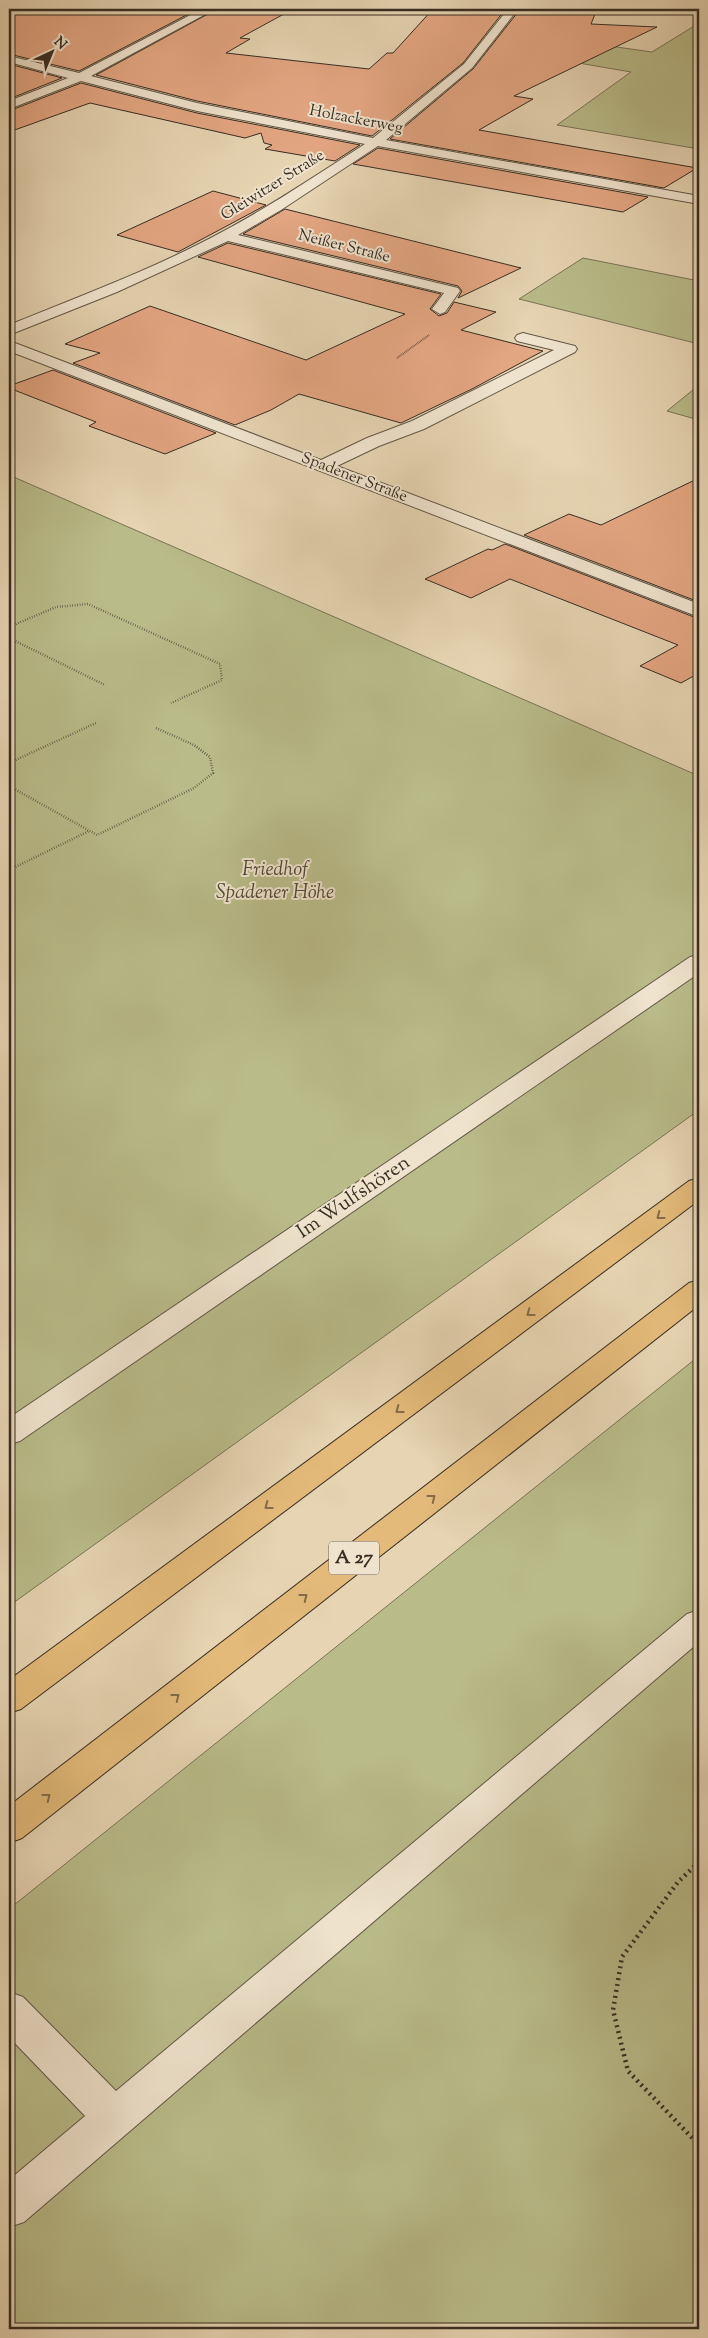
<svg xmlns="http://www.w3.org/2000/svg" width="708" height="2338" font-family="'Sorts Mill Goudy',serif">
	<style>
		.green { fill: #b9bb89; stroke: #787456 }
		.building { fill: #e3a682; stroke: #372d23 }
		.lines { fill: none; stroke-linecap: round; stroke-linejoin: round }
		.minor-casing { stroke: #635747; stroke-width: 2 }
		.highway-casing { stroke: #372d23; stroke-width: 2 }
		.path-far2 { stroke: #372d23; stroke-width: 2; stroke-dasharray: 0.5 1; stroke-linecap: butt }
		.path-far1 { stroke: #372d23; stroke-width: 2.5; stroke-dasharray: 0.5 2; stroke-linecap: butt }
		.path { stroke: #372d23; stroke-width: 4.5; stroke-dasharray: 2 4; stroke-linecap: butt }
		.minor { fill: #efe3cd; fill-rule: evenodd }
		.highway { fill: #e3ba79; fill-rule: evenodd }
		.oneway { stroke: #846c4a }
		.labels { text-anchor: middle; dominant-baseline: central; stroke-width: 4; stroke-linejoin: round; paint-order: stroke }
		.far-street-label { font-size: 16px; fill: #372d23; stroke: #efe3cd }
		.shield { fill: #efe3cd; stroke: #6e6456; stroke-width: 1 }
		.shield-label { font-size: 19px; font-weight: bold; fill: #372d23 }
		.park-label { font-size: 20px; font-style: italic; fill: #514937; stroke: #efe3cd }
		.street-label { font-size: 20px; fill: #372d23; stroke: #efe3cd }
	</style>
	<rect width="100%" height="100%" fill="#e6d4b2"/>
	<filter id="stains"><feTurbulence type="fractalNoise" baseFrequency=".004" numOctaves="4"/><feColorMatrix values="0 0 0 0 .2 0 0 0 0 .09 0 0 0 0 .02 0 0 0 .5 -.17"/></filter>
	<radialGradient id="worn" r=".72"><stop offset=".6" stop-color="#630" stop-opacity="0"/><stop offset="1" stop-color="#630" stop-opacity=".3"/></radialGradient>
	<!-- green -->
	<g class="green">
		<polygon points="699,23 699,149 557,125 631,72 497,49 511,32 652,52"/>
		<polygon points="583,258 699,281 699,344 519,299"/>
		<polygon points="699,385 699,420 667,411"/>
		<polygon points="9,475 699,776 699,1110 9,1606"/>
		<polygon points="699,1356 699,2329 9,2329 9,1909"/>
	</g>
	<!-- building -->
	<g class="building">
		<polygon points="9,9 198,9 79,71 9,54"/>
		<polygon points="217,9 293,9 240,38 250,39 226,53 369,69 387,53 393,53 433,9 504,11 463,63 372,136 197,101 96,75"/>
		<polygon points="559,9 597,9 591,24 657,27 514,96 533,99 479,130 697,168 664,188 390,139 473,69 518,12 557,13"/>
		<polygon points="9,64 62,78 9,99"/>
		<polygon points="81,83 197,113 360,145 335,161 265,149 272,145 264,143 261,133 245,138 90,103 9,132 9,111"/>
		<polygon points="378,148 648,197 623,212 353,164"/>
		<polygon points="213,191 266,205 178,252 117,235"/>
		<polygon points="285,209 521,268 458,298 462,291 458,286 243,234"/>
		<polygon points="228,243 441,294 430,309 439,316 447,313 454,302 496,312 461,330 543,351 472,389 401,423 299,394 271,410 235,425 73,363 100,353 65,344 150,306 306,360 405,314 198,257"/>
		<polygon points="53,370 216,433 165,454 89,426 96,422 9,388 9,386"/>
		<polygon points="699,478 699,602 524,535 569,514 601,525"/>
		<polygon points="505,544 699,619 699,673 681,683 640,666 678,645 510,579 471,598 425,579 488,549 492,550"/>
	</g>
	<g class="lines">
		<!-- minor casing -->
		<g class="minor-casing">
			<g id="minor">
				<path d="M 202,9 L 215,9 L 91,76 L 197,103 L 373,138 L 464,64 L 508,9 L 518,9 L 472,68 L 386,140 L 699,196 L 699,204 L 378,146 L 281,210 L 238,235 L 458,288 L 460,291 L 445,312 L 440,314 L 432,309 L 444,293 L 228,241 L 117,292 L 9,335 L 9,325 C 80,296 154,269 222,232 C 271,206 318,174 365,144 L 197,111 L 81,81 L 9,109 L 9,101 L 68,78 L 9,62 L 9,56 L 79,73 Z"/>
				<polygon points="523,333 575,346 577,349 575,352 424,429 379,446 337,466 699,604 699,617 9,351 9,341 15,343 321,460 367,438 412,421 554,350 517,341 515,338 517,335"/>
				<polygon points="699,955 699,973 20,1441 9,1444 9,1418 690,957"/>
				<polygon points="699,1610 699,1642 24,2222 9,2227 9,2180 85,2116 9,2037 9,1992 23,1997 116,2091 687,1614"/>
			</g>
		</g>
		<!-- highway casing -->
		<g class="highway-casing">
			<g id="highway">
				<polygon points="699,1178 699,1200 21,1709 9,1713 9,1680 689,1181"/>
				<polygon points="699,1280 699,1305 22,1838 9,1843 9,1806 689,1283"/>
			</g>
		</g>
		<!-- path-far2 -->
		<polyline class="path-far2" points="397,358 429,335"/>
		<!-- path-far1 -->
		<g class="path-far1">
			<polyline points="9,627 56,607 88,604 220,664 222,680 171,703"/>
			<polyline points="9,638 105,685"/>
			<polyline points="9,763 96,723"/>
			<polyline points="9,786 97,835 194,788 213,773 210,757 194,745 156,728"/>
			<polyline points="9,870 89,831"/>
		</g>
		<!-- path -->
		<polyline class="path" points="699,1862 678,1882 622,1957 613,2010 628,2071 699,2145"/>
		<!-- minor -->
		<use href="#minor" class="minor"/>
		<!-- highway -->
		<use href="#highway" class="highway"/>
	</g>
	<!-- one-way arrows -->
	<defs><path id="oneway-chevron" d="M-2-3.5L2.5 0L-2 3.5" fill="none" stroke-width="1.6" stroke-linecap="round" stroke-linejoin="round" transform="scale(1.25)"/></defs>
	<g class="oneway">
		<use href="#oneway-chevron" transform="translate(660 1216) rotate(143)"/>
		<use href="#oneway-chevron" transform="translate(530 1313) rotate(143)"/>
		<use href="#oneway-chevron" transform="translate(399 1410) rotate(143)"/>
		<use href="#oneway-chevron" transform="translate(432 1498) rotate(-38)"/>
		<use href="#oneway-chevron" transform="translate(268 1506) rotate(143)"/>
		<use href="#oneway-chevron" transform="translate(304 1597) rotate(-38)"/>
		<use href="#oneway-chevron" transform="translate(176 1697) rotate(-38)"/>
		<use href="#oneway-chevron" transform="translate(47 1797) rotate(-38)"/>
	</g>
	<g class="labels">
		<!-- far-street labels -->
		<g class="far-street-label">
			<text transform="translate(356 120) rotate(11)">Holzackerweg</text>
			<text transform="translate(273 186) rotate(-32)">Gleiwitzer Straße</text>
			<text transform="translate(344 247) rotate(14)">Neißer Straße</text>
			<text transform="translate(354 478) rotate(21)">Spadener Straße</text>
		</g>
		<!-- shield labels -->
		<rect class="shield" x="329" y="1541.5" width="50" height="33" rx="4"/>
		<g class="shield-label">
			<text x="354" y="1558">A 27</text>
		</g>
		<!-- park labels -->
		<g class="park-label">
			<text x="275" y="870">Friedhof<tspan x="275" dy="23">Spadener Höhe</tspan></text>
		</g>
		<!-- street labels -->
		<g class="street-label">
			<text transform="translate(354 1198) rotate(-34)">Im Wulfshören</text>
		</g>
	</g>
	<!-- margin -->
	<rect width="708" height="2338" fill="none" stroke="#e6d4b2" stroke-width="30"/>
	<rect x="10" y="10" width="688" height="2318" fill="none" stroke="#372d23" stroke-width="2.5"/>
	<rect x="15" y="15" width="678" height="2308" fill="none" stroke="#372d23"/>
	<!-- north arrow -->
	<g transform="translate(52 52) rotate(44)" stroke="#efe3cd" stroke-width="4" paint-order="stroke">
	<path d="M0-4L9 19L0 12L-9 19Z" fill="#372d23"/>
	<text y="-8" font-size="14" font-weight="bold" text-anchor="middle" fill="#372d23">N</text>
	</g>
	<rect width="100%" height="100%" filter="url(#stains)"/>
	<rect width="100%" height="100%" fill="url(#worn)"/>
</svg>
